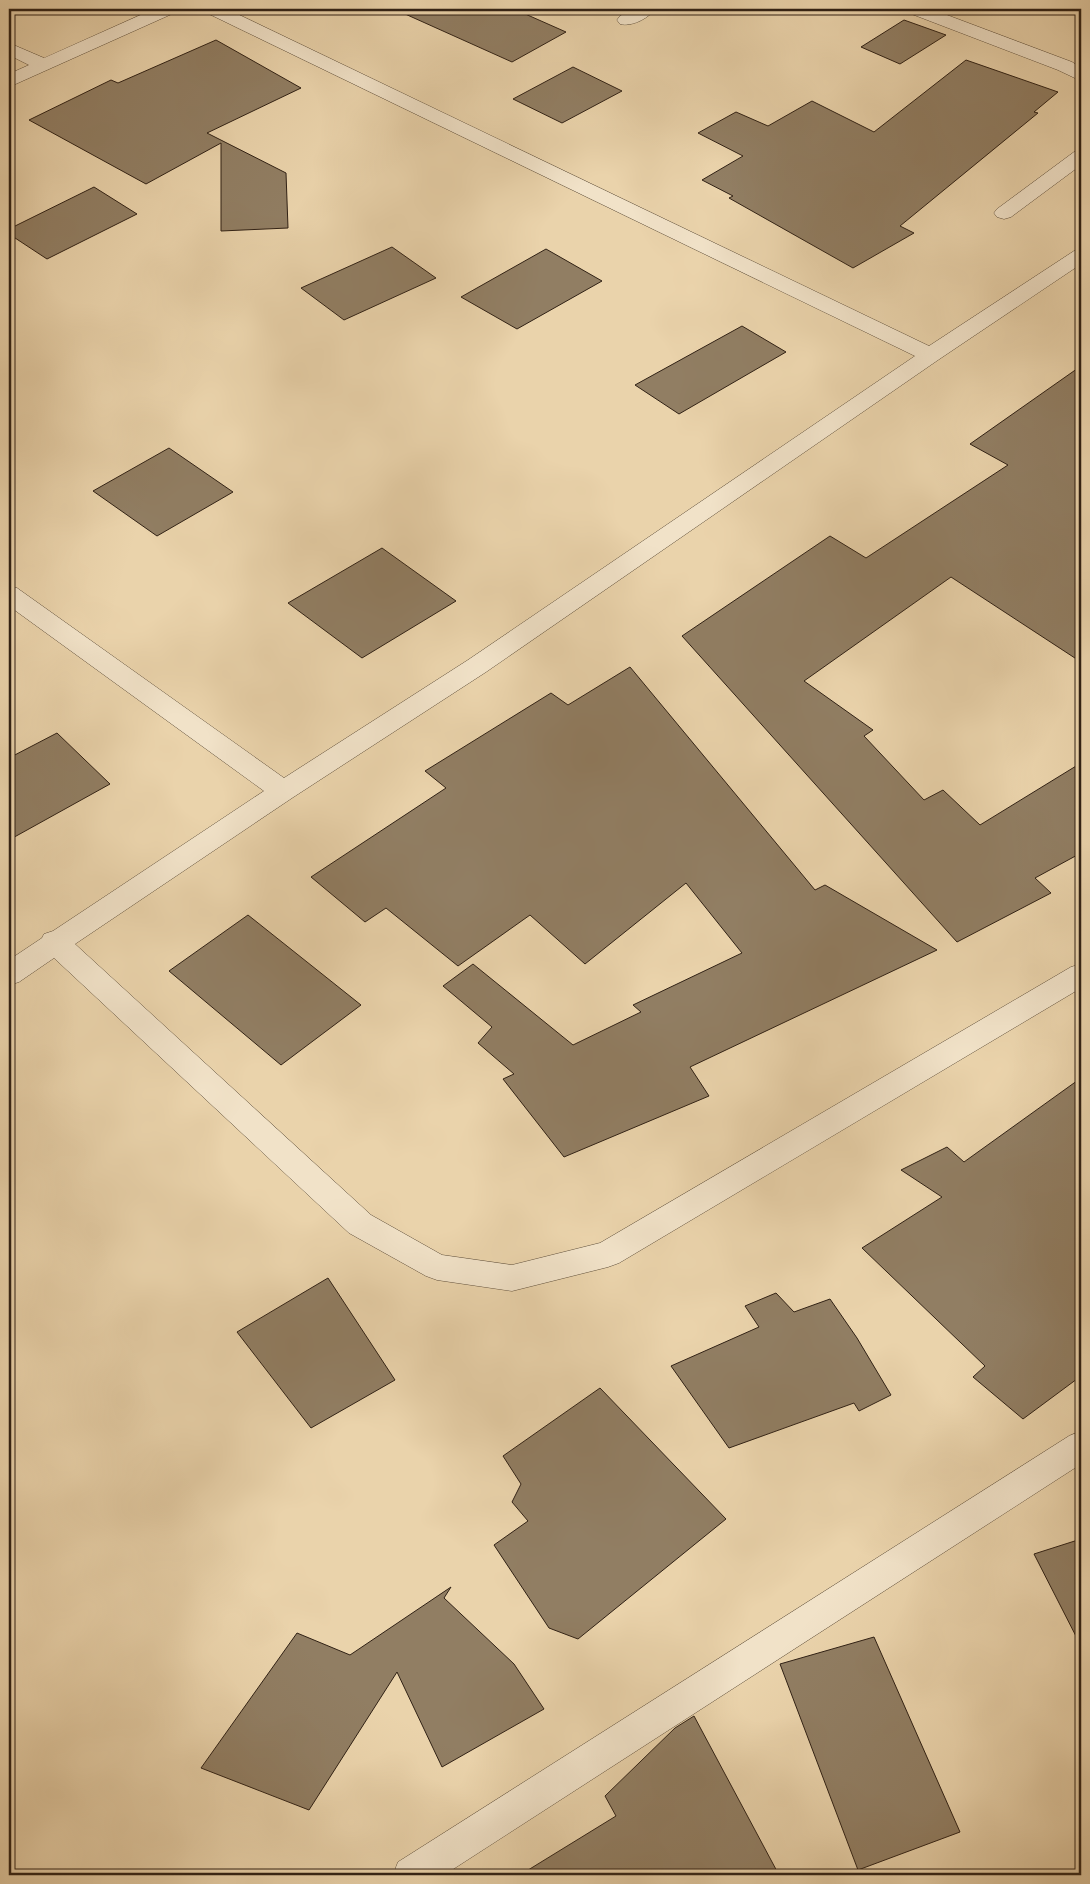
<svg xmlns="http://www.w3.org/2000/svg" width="1090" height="1884" font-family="'IM FELL French Canon',serif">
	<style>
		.building { fill: #917e63; stroke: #302115 }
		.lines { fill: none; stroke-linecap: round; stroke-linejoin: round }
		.street-casing { stroke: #5e4e3a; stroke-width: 1 }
		.street { fill: #f1e2c8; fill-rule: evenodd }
	</style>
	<rect width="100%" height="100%" fill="#ead3ab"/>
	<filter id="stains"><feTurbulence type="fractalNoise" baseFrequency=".004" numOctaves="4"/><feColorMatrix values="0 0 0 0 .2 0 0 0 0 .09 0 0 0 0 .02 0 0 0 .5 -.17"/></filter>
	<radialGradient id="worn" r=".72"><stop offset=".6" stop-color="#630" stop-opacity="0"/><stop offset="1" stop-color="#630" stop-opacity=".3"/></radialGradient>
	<!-- building -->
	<g class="building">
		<polygon points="394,9 514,9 566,32 512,62"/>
		<polygon points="904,20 946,35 900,64 861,47"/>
		<polygon points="216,40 301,88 207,133 286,173 288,228 221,231 221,143 146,184 29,120 111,80 118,83"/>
		<polygon points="966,60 1058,92 1034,112 1038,113 900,226 914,233 853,268 729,198 733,196 702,180 743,156 698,133 736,112 768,126 812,101 874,132"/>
		<polygon points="573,67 622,91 562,123 513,99"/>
		<polygon points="94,187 137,214 47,259 9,234 9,229"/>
		<polygon points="392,247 436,278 344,320 301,288"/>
		<polygon points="546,249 602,281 517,329 461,297"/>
		<polygon points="742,326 786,352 679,414 635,385"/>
		<polygon points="1081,366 1081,662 951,577 804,681 873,730 864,736 924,800 943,790 980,825 1081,763 1081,853 1035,878 1051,893 957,942 682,636 830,536 866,558 1008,465 970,444"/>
		<polygon points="169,448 233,492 157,536 93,491"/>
		<polygon points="382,548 456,601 362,658 288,603"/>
		<polygon points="630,667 815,890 825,885 937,950 690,1067 709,1096 564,1157 503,1079 514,1074 478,1043 492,1027 443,986 473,964 573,1045 641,1012 633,1005 742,953 686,883 585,964 530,915 458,966 386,908 365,922 311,877 446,788 425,771 551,693 568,705"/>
		<polygon points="57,733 110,784 9,840 9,758"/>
		<polygon points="248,915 361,1005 281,1065 169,971"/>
		<polygon points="1081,1078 1081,1376 1023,1419 973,1377 985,1366 862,1248 942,1197 901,1170 947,1147 964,1162"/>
		<polygon points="328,1278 395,1380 311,1428 237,1332"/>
		<polygon points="776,1293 794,1312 830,1299 857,1338 891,1395 859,1411 854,1403 729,1448 671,1366 759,1327 745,1306"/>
		<polygon points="600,1388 726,1519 578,1639 549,1628 494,1545 528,1521 512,1502 521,1484 503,1456"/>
		<polygon points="1081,1539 1081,1646 1034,1554"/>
		<polygon points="451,1587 444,1598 514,1664 544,1709 442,1767 397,1672 309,1810 201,1768 297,1633 350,1655"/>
		<polygon points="874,1637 960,1832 858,1870 780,1664"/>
		<polygon points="694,1716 779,1875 520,1875 616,1816 605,1796 675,1728"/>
	</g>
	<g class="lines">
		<!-- street casing -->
		<g class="street-casing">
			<g id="street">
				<polygon points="154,9 177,9 174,13 9,87 9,74 29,65 9,55 9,43 44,58"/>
				<polygon points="204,9 227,9 929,346 1074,251 1081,249 1081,264 938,360 486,672 292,798 75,944 371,1215 442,1255 512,1265 600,1243 1071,967 1081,964 1081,988 619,1263 608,1267 512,1291 437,1280 426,1276 349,1233 54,958 19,982 9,985 9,960 42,938 44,934 53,931 264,791 9,606 9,586 17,588 284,778 468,660 915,356 207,13"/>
				<path d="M 633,9 L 655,9 C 648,19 631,27 620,24 L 617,20 L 620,16 Z"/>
				<polygon points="906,9 931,9 1072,62 1081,68 1081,81 1058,70 909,13"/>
				<polygon points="1081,150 1081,165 1011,217 1004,219 997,217 994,213 997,209 1074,152"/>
				<polygon points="1081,1431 1081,1464 444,1875 393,1875 398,1862 1069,1436"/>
			</g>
		</g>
		<!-- street -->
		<use href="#street" class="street"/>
	</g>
	<!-- margin -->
	<rect width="1090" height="1884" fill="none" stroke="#ead3ab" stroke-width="30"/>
	<rect x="10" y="10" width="1070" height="1864" fill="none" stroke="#302115" stroke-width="2.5"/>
	<rect x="15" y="15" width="1060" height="1854" fill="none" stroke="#302115"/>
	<rect width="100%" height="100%" filter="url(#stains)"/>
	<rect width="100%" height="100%" fill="url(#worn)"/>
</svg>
